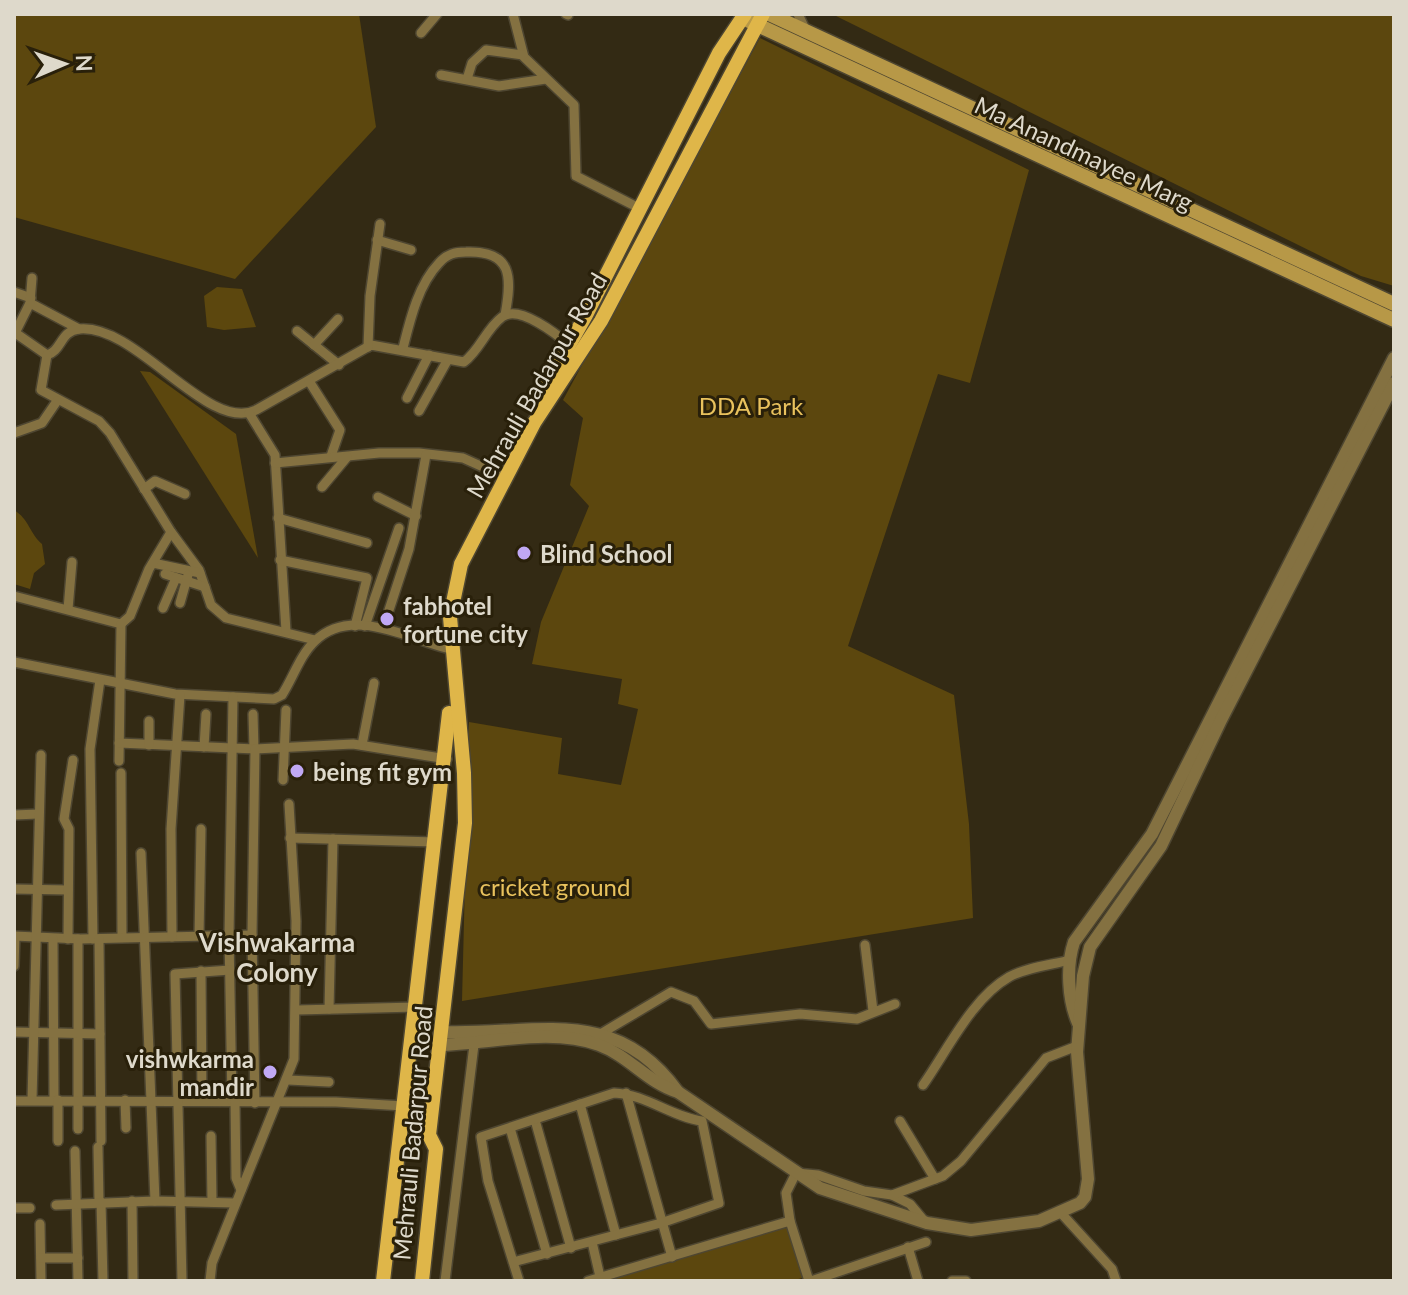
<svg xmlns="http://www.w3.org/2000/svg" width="1408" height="1295" font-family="Lato,sans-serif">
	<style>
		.green { fill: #5c470e }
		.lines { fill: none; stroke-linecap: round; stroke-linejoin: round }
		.minor-casing { stroke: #4e4631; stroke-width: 12 }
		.tertiary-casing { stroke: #4e4631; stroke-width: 15 }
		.secondary-casing { stroke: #4e4631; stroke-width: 17 }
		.primary-casing { stroke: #4e4631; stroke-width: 17 }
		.minor { stroke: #847141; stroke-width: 9 }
		.tertiary { stroke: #847141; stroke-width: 12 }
		.secondary { stroke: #b79847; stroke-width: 14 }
		.primary { stroke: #dfb649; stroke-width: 14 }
		.poi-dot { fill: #c0a8f4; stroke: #29200a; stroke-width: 3 }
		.labels { text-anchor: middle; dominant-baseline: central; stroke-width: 6; stroke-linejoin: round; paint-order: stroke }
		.street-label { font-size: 24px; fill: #ded9cb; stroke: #29200a }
		.park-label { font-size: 24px; fill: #e9c25d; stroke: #29200a }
		.poi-label { font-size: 24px; font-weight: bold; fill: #ded9cb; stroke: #29200a; text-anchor: start }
		.neighbourhood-label { font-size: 26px; font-weight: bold; fill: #ded9cb; stroke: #29200a }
	</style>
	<rect width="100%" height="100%" fill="#332a14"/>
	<!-- green -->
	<g class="green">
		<polygon points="14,14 359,14 376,127 235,279 14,217"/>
		<polygon points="832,14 1394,14 1394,286 1361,276"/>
		<polygon points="760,38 1029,170 970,383 938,374 848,646 954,695 969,824 973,918 462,1001 469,722 562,738 558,774 621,785 638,709 618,704 622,679 532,664 541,622 589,506 570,485 583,418 563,400"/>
		<polygon points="217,287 242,289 256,327 224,330 207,327 204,296"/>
		<polygon points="140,371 150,372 236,434 258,558"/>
		<path d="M 14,510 C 29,519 30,534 42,544 L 45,564 L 34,573 L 30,589 L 14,584 Z"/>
		<polygon points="788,1225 806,1277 791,1281 604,1279"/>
	</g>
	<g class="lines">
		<!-- minor casing -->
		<g class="minor-casing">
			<g id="minor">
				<polyline points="513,14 524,57 574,105 576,176 639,208"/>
				<polyline points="566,14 568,15"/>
				<polyline points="798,14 806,31"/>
				<polyline points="421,33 437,14"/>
				<polyline points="441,75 499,86 546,79"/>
				<polyline points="467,79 472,63 486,50 523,55"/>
				<polyline points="377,240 411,250"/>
				<polyline points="14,292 31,298"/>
				<polyline points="30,303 79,329"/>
				<polyline points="297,331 339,365"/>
				<path d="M 14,332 L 47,355 C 62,351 60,331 79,329 C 136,323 208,434 256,410 L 371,345 L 464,362 C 480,350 486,329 502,317 C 519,304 558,335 570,346"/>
				<polyline points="15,333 30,303 32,278"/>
				<polyline points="314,345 338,319"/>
				<polyline points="368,347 370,296 380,224"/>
				<path d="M 403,348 C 410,320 418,285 439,263 C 447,254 455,252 466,252 C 513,250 512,278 505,315"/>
				<polyline points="47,355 41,390 99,421 110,433 171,532 199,570 211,605 226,618 315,640"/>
				<polyline points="309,381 340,430 331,456"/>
				<polyline points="407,398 429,355"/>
				<polyline points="419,411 447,361"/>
				<polyline points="249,413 275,455 286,631"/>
				<polyline points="14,433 42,423 57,401"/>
				<polyline points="275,463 379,453 419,453 463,458 505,477"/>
				<polyline points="322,487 347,457"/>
				<polyline points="144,489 155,481 185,494"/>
				<polyline points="378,497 416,516"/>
				<polyline points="278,518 367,543"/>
				<polyline points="280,560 367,578 355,626"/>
				<polyline points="153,563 200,573"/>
				<polyline points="165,574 205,587"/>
				<polyline points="14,596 121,624 119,761"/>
				<polyline points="180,603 188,575"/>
				<polyline points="163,608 176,578"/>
				<polyline points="68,609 72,562"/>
				<polyline points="389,610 409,549 426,455"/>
				<polyline points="121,624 130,616 149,569 171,532"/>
				<polyline points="365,626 399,528"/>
				<path d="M 14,662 L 175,694 L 274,699 L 282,695 C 293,678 300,655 315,641 C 351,606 407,638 446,648"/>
				<polyline points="253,714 254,749"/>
				<polyline points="119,743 255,749 353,744 447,759"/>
				<polyline points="149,745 149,721"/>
				<polyline points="362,745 374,683"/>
				<polyline points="204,747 206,714"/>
				<polyline points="121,773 122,937"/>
				<polyline points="283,780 286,710"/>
				<polyline points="14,815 38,814"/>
				<polyline points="290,838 436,842"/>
				<polyline points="141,853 155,1201"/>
				<polyline points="14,889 68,890"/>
				<polyline points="14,936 80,939 252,935"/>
				<polyline points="199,936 201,829"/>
				<polyline points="172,937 171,829 180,695"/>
				<polyline points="53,939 54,1100"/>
				<polyline points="68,939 69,829 64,819 73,760"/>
				<polyline points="78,939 78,1129"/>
				<polyline points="93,939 90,749 100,680"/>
				<polyline points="99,939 101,1141"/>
				<polyline points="865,945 873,1011"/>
				<polyline points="14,966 15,936"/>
				<polyline points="201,971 202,1101"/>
				<polyline points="329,1009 333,839"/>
				<polyline points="297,1010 416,1007"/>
				<polyline points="14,1032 100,1034"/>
				<polyline points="602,1033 671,992 694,1001 711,1024 800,1014 857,1019 895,1004"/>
				<polyline points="288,1080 329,1082"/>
				<path d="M 923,1085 C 947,1051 972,998 1009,977 C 1027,967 1051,965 1070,960"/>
				<polyline points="626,1093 672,1257"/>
				<polyline points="32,1100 41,755"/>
				<polyline points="125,1100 126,1128"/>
				<polyline points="14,1101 336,1102 404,1106"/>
				<polyline points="232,1101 229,936 233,697"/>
				<polyline points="235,1101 236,1178 241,1190"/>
				<polyline points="255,1103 252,935 255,749"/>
				<polyline points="580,1104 616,1235"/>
				<polyline points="535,1120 571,1248"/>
				<polyline points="900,1121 935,1179"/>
				<polyline points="510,1128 547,1254"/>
				<polyline points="211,1136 212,1202"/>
				<polyline points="58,1141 58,1100"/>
				<polyline points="98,1147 99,1202"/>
				<polyline points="75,1151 78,1281"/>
				<polyline points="892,1195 910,1204 925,1222"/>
				<polyline points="132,1201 133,1281"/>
				<polyline points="101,1202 103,1281"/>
				<polyline points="56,1205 155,1201 235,1203"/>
				<polyline points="14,1208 30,1208"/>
				<polyline points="1061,1213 1112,1269 1116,1281"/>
				<polyline points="790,1221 786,1193 796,1173 818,1175 864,1191 892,1195 943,1176 961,1161 1046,1058 1077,1046"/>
				<polyline points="40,1224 41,1281"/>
				<polyline points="592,1242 601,1281"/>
				<polyline points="908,1247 918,1281"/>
				<polyline points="41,1258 78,1258"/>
				<path d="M 513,1262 L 661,1223 L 719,1203 L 702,1121 C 672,1117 645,1094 614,1093 L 481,1137 L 488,1181 L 519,1281"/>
				<polyline points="182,1281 175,974 230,970"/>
				<polyline points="210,1281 212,1263 294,1059 296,921 289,804"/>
				<polyline points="445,1281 474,1045"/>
				<polyline points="588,1281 790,1221 809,1281"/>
				<polyline points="811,1281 926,1242"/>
				<polyline points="952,1281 966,1281"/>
			</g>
		</g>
		<!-- tertiary casing -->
		<g class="tertiary-casing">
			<g id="tertiary">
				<path d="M 1078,1023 C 1068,1000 1066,966 1074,942 L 1152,834 L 1394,358"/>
				<path d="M 441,1032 C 533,1036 614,1002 678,1092"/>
				<path d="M 439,1045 C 490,1044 551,1027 599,1045 C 629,1056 648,1083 678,1092 L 820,1188 L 927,1223 L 971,1230 L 1039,1221 L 1080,1203 L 1085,1197 L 1088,1179 L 1077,1052 L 1083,976 L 1090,947 L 1161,846 L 1221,720 L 1394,383"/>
			</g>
		</g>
		<!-- secondary casing -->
		<g class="secondary-casing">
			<g id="secondary">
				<polyline points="769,14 1394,304"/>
				<polyline points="749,21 1394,320"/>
			</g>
		</g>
		<!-- primary casing -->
		<g class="primary-casing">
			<g id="primary">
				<polyline points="541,395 586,315 719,53 745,14"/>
				<polyline points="383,1281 449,713"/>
				<polyline points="422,1281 436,1149 429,1135 465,823 464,773 450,617 461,564 534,423 601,321 763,14"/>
			</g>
		</g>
		<!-- minor -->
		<use href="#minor" class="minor"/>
		<!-- tertiary -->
		<use href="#tertiary" class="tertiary"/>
		<!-- secondary -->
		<use href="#secondary" class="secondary"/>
		<!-- primary -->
		<use href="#primary" class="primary"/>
	</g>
	<!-- markers -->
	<g class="poi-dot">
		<circle cx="524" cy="553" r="8"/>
		<circle cx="387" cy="619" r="8"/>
		<circle cx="297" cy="771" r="8"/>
		<circle cx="270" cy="1072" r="8"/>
	</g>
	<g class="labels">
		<!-- street labels -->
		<g class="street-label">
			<text transform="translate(1084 153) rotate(25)">Ma Anandmayee Marg</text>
			<text transform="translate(536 385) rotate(-60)">Mehrauli Badarpur Road</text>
			<text transform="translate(412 1133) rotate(-85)">Mehrauli Badarpur Road</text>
		</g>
		<!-- park labels -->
		<g class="park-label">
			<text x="751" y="405">DDA Park</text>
			<text x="555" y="886">cricket ground</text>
		</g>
		<!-- poi labels -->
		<g class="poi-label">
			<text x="540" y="553">Blind School</text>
			<text x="403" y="605">fabhotel<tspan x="403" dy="28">fortune city</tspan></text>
			<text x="313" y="771">being fit gym</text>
			<text x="254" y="1058" text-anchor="end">vishwkarma<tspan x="254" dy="28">mandir</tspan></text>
		</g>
		<!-- neighbourhood labels -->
		<g class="neighbourhood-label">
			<text x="277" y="942">Vishwakarma<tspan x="277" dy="30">Colony</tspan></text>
		</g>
	</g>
	<!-- border -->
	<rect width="1408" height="1295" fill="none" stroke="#ded9cb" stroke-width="32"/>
	<!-- north arrow -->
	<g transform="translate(64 64) rotate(88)" stroke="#29200a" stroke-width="6" paint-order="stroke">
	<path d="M0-6L14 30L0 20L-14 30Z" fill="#ded9cb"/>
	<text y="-12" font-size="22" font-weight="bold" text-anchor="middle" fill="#ded9cb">N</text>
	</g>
</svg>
